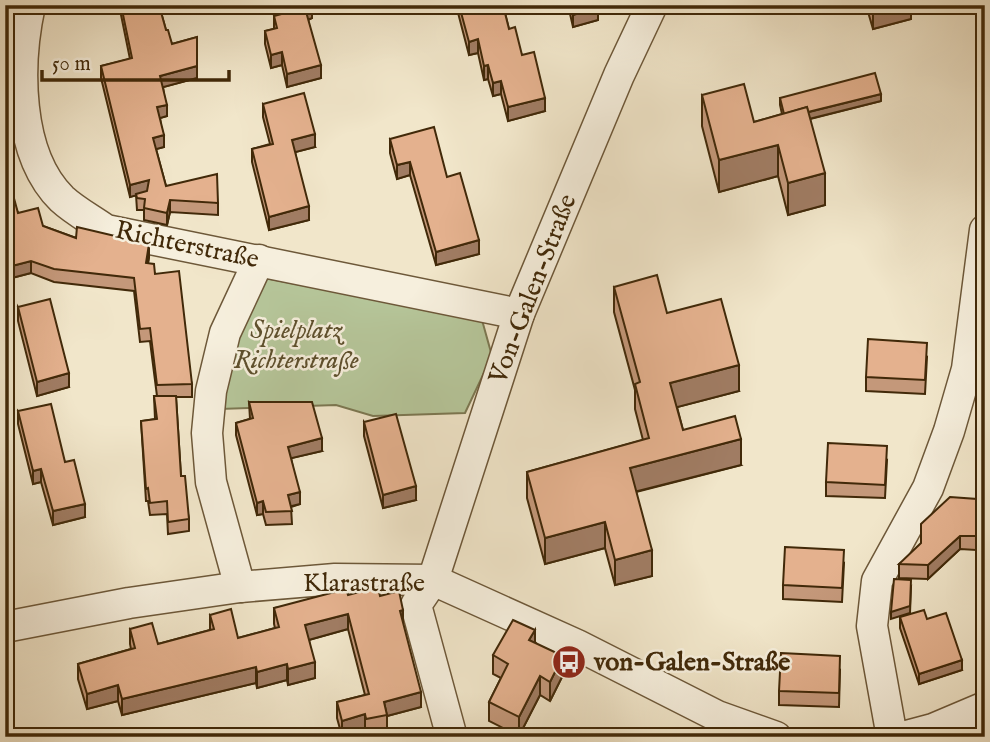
<svg xmlns="http://www.w3.org/2000/svg" width="990" height="742" font-family="'IM FELL English',serif">
	<style>
		.green { fill: #b6c69a; stroke: #7c7852; stroke-width: 2 }
		.lines { fill: none; stroke-linecap: round; stroke-linejoin: round }
		.minor-casing { stroke: #6d5839; stroke-width: 33 }
		.minor { stroke: #f6efdd; stroke-width: 30 }
		.wall { fill: #c4987a; stroke: #412909; stroke-width: 2 }
		.shaded-wall { fill: #a07c63; stroke: #412909; stroke-width: 2 }
		.building { fill: #e4b18e; stroke: #412909; stroke-width: 2 }
		.labels { text-anchor: middle; dominant-baseline: central; stroke-width: 5; stroke-linejoin: round; paint-order: stroke }
		.street-label { font-size: 26px; fill: #412909; stroke: #f6efdd }
		.park-label { font-size: 26px; font-style: italic; fill: #5e502d; stroke: #f6efdd }
		.poi-label { font-size: 26px; font-weight: bold; fill: #412909; stroke: #f6efdd; text-anchor: start }
	</style>
	<rect width="100%" height="100%" fill="#f1e6ca"/>
	<filter id="stains"><feTurbulence type="fractalNoise" baseFrequency=".00286" numOctaves="4"/><feColorMatrix values="0 0 0 0 .2 0 0 0 0 .09 0 0 0 0 .02 0 0 0 .5 -.17"/></filter>
	<radialGradient id="worn" r=".72"><stop offset=".6" stop-color="#630" stop-opacity="0"/><stop offset="1" stop-color="#630" stop-opacity=".3"/></radialGradient>
	<!-- green -->
	<polygon class="green" points="260,277 482,320 492,356 465,413 373,416 336,405 220,409 233,335"/>
	<g class="lines">
		<!-- minor casing -->
		<g class="minor-casing">
			<g id="minor">
				<path d="M 30,5 C 17,64 16,154 62,199 C 75,211 92,220 106,230 L 519,314"/>
				<polyline points="240,587 211,482 207,433 211,391 225,333 259,260"/>
				<polyline points="5,627 129,603 240,587 335,579 433,580 577,645 717,716 776,737"/>
				<polyline points="451,734 416,605 433,580 519,314 619,75 652,5"/>
				<polyline points="892,737 872,626 877,581 928,488 949,431 967,369 985,230"/>
				<polyline points="903,737 933,729 985,707"/>
			</g>
		</g>
		<!-- minor -->
		<use href="#minor" class="minor"/>
	</g>
	<!-- wall -->
	<g class="wall">
		<polygon points="119,5 159,5 166,30 172,44 197,37 197,78 163,87 167,116 160,118 164,147 156,149 166,186 218,203 218,215 170,212 167,225 144,220 144,210 137,210 136,195 130,197 101,78 101,66 130,59"/>
		<polygon points="284,5 312,5 312,18 308,20 321,78 287,87 282,65 271,68 265,44 265,31 274,29 274,16 286,13"/>
		<polygon points="456,5 503,5 509,29 545,111 508,121 501,94 493,96 488,79 484,80 478,53 469,55"/>
		<polygon points="568,5 604,5 604,11 598,12 598,20 573,27"/>
		<polygon points="866,5 911,5 911,19 873,29"/>
		<polygon points="702,95 754,122 782,114 780,105 780,98 881,101 810,119 825,205 788,215 778,176 719,192 702,126"/>
		<polygon points="263,104 315,147 295,152 309,220 269,230 252,162 252,149 270,144 263,117"/>
		<polygon points="390,139 447,177 479,254 436,265 410,175 397,179 390,153"/>
		<polygon points="5,182 18,213 43,226 76,238 149,257 148,263 155,274 192,384 192,397 176,397 181,476 189,519 189,531 168,534 167,514 150,515 148,501 146,501 141,421 155,419 154,396 157,396 150,341 140,342 134,291 54,282 31,273 8,279 5,268"/>
		<polygon points="614,287 667,313 739,391 677,407 683,430 741,465 636,492 652,576 615,585 605,548 545,564 527,498 527,472 643,440 635,409 635,390 614,312"/>
		<polygon points="18,307 69,387 37,396 18,321"/>
		<polygon points="927,357 925,394 866,391 866,377"/>
		<polygon points="249,402 322,451 291,458 300,504 291,507 292,524 266,525 263,514 257,515 236,435 236,423 250,419"/>
		<polygon points="979,410 985,411 985,478 977,477"/>
		<polygon points="18,411 65,462 85,517 53,525 41,482 33,484 18,424"/>
		<polygon points="364,422 416,500 383,508 364,436"/>
		<polygon points="887,460 885,498 826,496 826,482"/>
		<polygon points="977,513 976,550 960,549 928,579 899,578 899,564"/>
		<polygon points="844,563 842,602 783,599 783,585"/>
		<polygon points="980,588 985,588 985,646 980,602"/>
		<polygon points="348,595 380,596 403,625 421,707 387,716 387,731 366,735 365,730 342,736 337,718 337,702 365,695 348,629 309,640 315,678 288,685 287,680 257,688 256,683 122,715 118,701 87,709 78,679 78,664 131,649 130,644 130,629 158,644 210,630 210,615 238,638 275,628 274,624 274,608"/>
		<polygon points="900,617 927,619 962,670 919,684 900,628"/>
		<polygon points="535,642 563,675 550,701 540,695 519,736 489,721 489,702 501,678 493,674 493,655"/>
		<polygon points="840,670 839,707 779,705 779,691"/>
	</g>
	<!-- shaded-wall -->
	<g class="shaded-wall">
		<polygon points="596,5 604,5 604,11 598,12 598,20 573,27 573,15"/>
		<polygon points="803,5 818,5 803,9"/>
		<polygon points="873,5 911,5 911,19 873,29"/>
		<polygon points="312,6 312,18 305,21 305,8"/>
		<polygon points="478,39 478,53 469,55 469,42"/>
		<polygon points="282,52 282,65 271,68 271,55"/>
		<polygon points="321,65 321,78 287,87 287,74"/>
		<polygon points="488,65 488,79 484,80 484,66"/>
		<polygon points="197,66 197,78 160,88 160,76"/>
		<polygon points="501,81 501,94 493,96 493,83"/>
		<polygon points="881,94 881,101 785,125 785,118"/>
		<polygon points="545,98 545,111 508,121 508,107"/>
		<polygon points="167,105 167,116 157,119 157,107"/>
		<polygon points="315,134 315,147 292,153 292,140"/>
		<polygon points="164,135 164,147 153,150 153,138"/>
		<polygon points="778,145 778,176 719,192 719,160"/>
		<polygon points="410,162 410,175 397,179 397,165"/>
		<polygon points="825,173 825,205 788,215 788,183"/>
		<polygon points="149,180 149,192 130,197 130,185"/>
		<polygon points="170,200 170,212 167,225 167,213"/>
		<polygon points="309,206 309,220 269,230 269,217"/>
		<polygon points="479,240 479,254 436,265 436,252"/>
		<polygon points="149,244 149,257 146,275 146,263"/>
		<polygon points="31,261 31,273 8,279 8,267"/>
		<polygon points="739,365 739,391 670,409 670,383"/>
		<polygon points="69,373 69,387 37,396 37,382"/>
		<polygon points="322,438 322,451 288,459 288,447"/>
		<polygon points="741,439 741,465 630,493 630,468"/>
		<polygon points="41,469 41,482 33,484 33,471"/>
		<polygon points="416,486 416,500 383,508 383,495"/>
		<polygon points="300,492 300,504 288,507 288,495"/>
		<polygon points="263,501 263,514 257,515 257,503"/>
		<polygon points="85,504 85,517 53,525 53,511"/>
		<polygon points="605,522 605,548 545,564 545,538"/>
		<polygon points="960,536 960,549 928,579 928,565"/>
		<polygon points="652,550 652,576 615,585 615,560"/>
		<polygon points="911,587 910,613 891,619 891,612"/>
		<polygon points="403,610 403,625 400,611"/>
		<polygon points="348,614 348,629 305,641 305,625"/>
		<polygon points="535,630 535,649 529,640"/>
		<polygon points="563,656 563,675 550,701 550,682"/>
		<polygon points="962,660 962,670 919,684 919,674"/>
		<polygon points="315,662 315,678 288,685 288,669"/>
		<polygon points="287,664 287,680 257,688 257,672"/>
		<polygon points="256,667 256,683 122,715 122,699"/>
		<polygon points="540,676 540,695 519,736 519,717"/>
		<polygon points="118,685 118,701 87,709 87,694"/>
		<polygon points="421,692 421,707 387,716 384,702"/>
		<polygon points="365,714 365,730 342,736 342,721"/>
	</g>
	<!-- building -->
	<g class="building">
		<polygon points="121,5 159,5 166,30 168,30 172,44 197,37 197,66 160,76 167,105 157,107 164,135 153,138 166,186 217,174 218,203 170,200 167,213 144,208 145,199 137,198 136,194 147,191 149,180 130,185 101,66 132,58"/>
		<polygon points="288,5 312,5 305,8 321,65 287,74 282,52 271,55 265,31 277,28 274,16 289,12"/>
		<polygon points="459,5 503,5 509,29 515,27 522,55 534,52 545,98 508,107 501,81 493,83 488,65 484,66 478,39 469,42"/>
		<polygon points="571,5 597,5 598,8 573,15"/>
		<polygon points="875,73 881,94 808,112 807,107 784,114 780,98"/>
		<polygon points="744,84 754,122 807,107 825,173 788,183 778,145 719,160 702,95"/>
		<polygon points="304,93 315,134 292,140 309,206 269,217 252,149 273,144 263,104"/>
		<polygon points="434,127 447,177 460,173 479,240 436,252 410,162 397,165 390,139"/>
		<polygon points="9,180 18,213 38,208 43,226 76,238 77,227 149,244 146,263 154,264 155,274 179,271 192,384 157,385 150,328 140,329 134,278 54,269 31,261 8,267 5,255 5,182"/>
		<polygon points="657,275 667,313 721,299 739,365 670,383 683,430 735,416 741,439 630,468 652,550 615,560 605,522 545,538 527,472 649,438 635,384 640,382 614,287"/>
		<polygon points="50,299 69,373 37,382 18,307"/>
		<polygon points="868,339 927,343 925,380 866,377"/>
		<polygon points="154,396 176,396 181,476 185,476 189,519 168,522 167,501 150,503 148,488 146,489 141,421 157,419"/>
		<polygon points="249,402 312,402 322,438 288,447 300,492 288,495 292,511 266,512 263,501 257,503 236,423 253,418"/>
		<polygon points="51,404 65,462 74,460 85,504 53,511 41,469 33,471 18,411"/>
		<polygon points="979,410 985,411 985,471 977,470"/>
		<polygon points="396,414 416,486 383,495 364,422"/>
		<polygon points="828,443 887,446 885,485 826,482"/>
		<polygon points="950,497 977,499 976,536 960,536 928,565 899,564 921,543 921,524"/>
		<polygon points="785,547 844,550 842,588 783,585"/>
		<polygon points="894,579 911,580 910,606 891,612"/>
		<polygon points="378,587 380,596 399,591 403,610 400,611 421,692 384,702 387,715 366,719 365,714 342,721 337,702 369,694 348,614 305,625 315,662 288,669 287,664 257,672 256,667 122,699 118,685 87,694 78,664 135,648 130,629 152,623 158,644 214,629 210,615 231,609 238,638 279,627 274,608 346,589 348,595"/>
		<polygon points="980,588 985,588 985,632"/>
		<polygon points="924,610 927,619 946,613 962,660 919,674 900,617"/>
		<polygon points="513,620 535,630 529,640 563,656 550,682 540,676 519,717 489,702 508,664 493,655"/>
		<polygon points="781,653 840,656 839,693 779,691"/>
		<polygon points="480,730 480,737 450,737 464,731"/>
	</g>
	<!-- icons -->
	<defs>
		<g id="bus-disc" transform="scale(1.75)"><circle r="9.5" fill="#8f2418" stroke="#f6efdd"/><path d="M-5-6H5V4H4V6H2V4H-2V6H-4V4H-5ZM-3.5-4V0h7V-4ZM-3.5 1.2v1.5H-2V1.2ZM2 1.2v1.5H3.5V1.2Z" fill="#fff"/></g>
	</defs>
	<g fill-rule="evenodd">
		<use href="#bus-disc" x="569" y="662"/>
	</g>
	<g class="labels">
		<!-- street labels -->
		<g class="street-label">
			<text transform="translate(187 245) rotate(12)">Richterstraße</text>
			<text transform="translate(533 289) rotate(-69)">Von-Galen-Straße</text>
			<text x="364" y="583">Klarastraße</text>
		</g>
		<!-- park labels -->
		<g class="park-label">
			<text x="296" y="330">Spielplatz<tspan x="296" dy="30">Richterstraße</tspan></text>
		</g>
		<!-- poi labels -->
		<g class="poi-label">
			<text x="594" y="662">von-Galen-Straße</text>
		</g>
	</g>
	<!-- margin -->
	<rect width="990" height="742" fill="none" stroke="#f1e6ca" stroke-width="28"/>
	<rect x="7" y="7" width="976" height="728" fill="none" stroke="#412909" stroke-width="3.5"/>
	<rect x="14" y="14" width="962" height="714" fill="none" stroke="#412909" stroke-width="2"/>
	<!-- scale -->
	<path d="M42 70v10h187v-10" fill="none" stroke="#412909" stroke-width="3.5"/>
	<text x="52" y="70" font-size="21" fill="#412909" stroke="#f6efdd" stroke-width="5" paint-order="stroke">50 m</text>
	<rect width="100%" height="100%" filter="url(#stains)"/>
	<rect width="100%" height="100%" fill="url(#worn)"/>
</svg>
